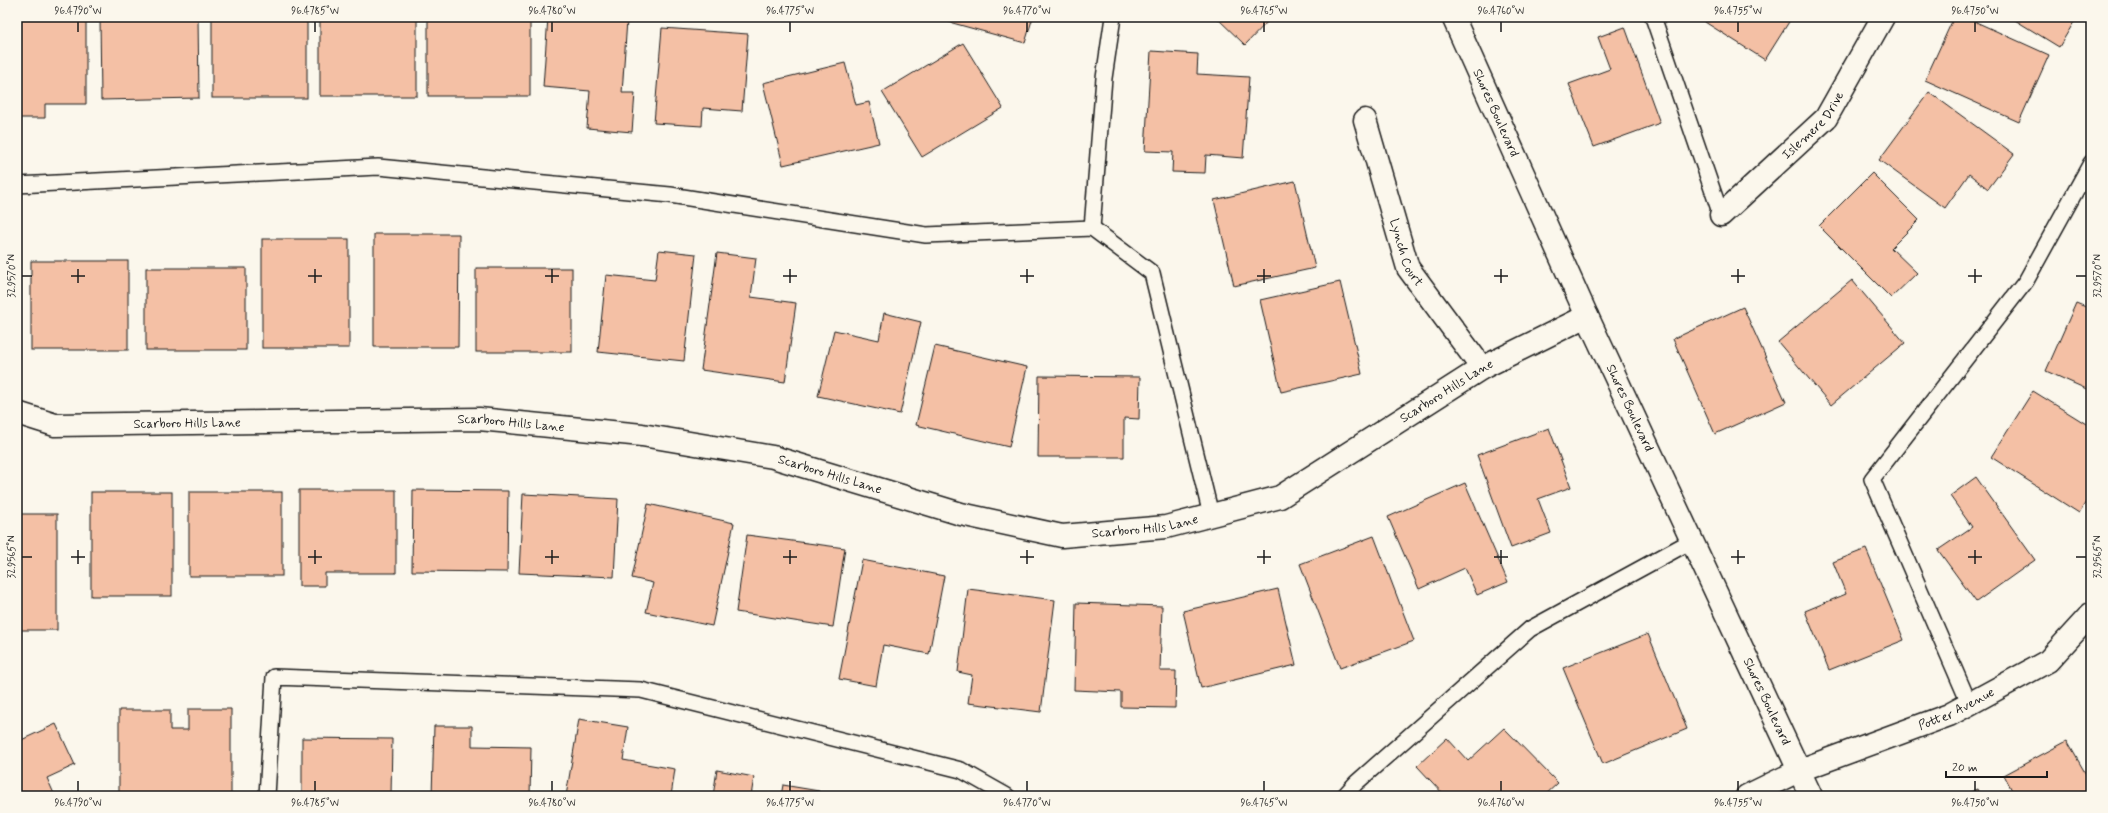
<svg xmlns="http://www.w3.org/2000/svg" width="2108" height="813" font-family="Mynerve,sans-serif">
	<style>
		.building { fill: #f4c0a5; stroke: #1c1c1c }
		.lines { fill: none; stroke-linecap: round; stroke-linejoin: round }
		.lane-casing { stroke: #1c1c1c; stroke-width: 18 }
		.street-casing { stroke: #1c1c1c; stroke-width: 25 }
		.secondary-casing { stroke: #1c1c1c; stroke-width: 25 }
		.lane { stroke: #fbf7ec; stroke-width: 15 }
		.street { stroke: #fbf7ec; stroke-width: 22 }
		.secondary { stroke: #fbf7ec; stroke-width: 22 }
		.ticks { fill: none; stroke: #1c1c1c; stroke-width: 1.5 }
		.labels { text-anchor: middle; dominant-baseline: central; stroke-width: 3.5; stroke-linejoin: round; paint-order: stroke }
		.street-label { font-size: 13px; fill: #1c1c1c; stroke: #fbf7ec }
		.neatline { fill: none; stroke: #1c1c1c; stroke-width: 1.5 }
		.ticks-label { font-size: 10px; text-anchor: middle; fill: #1c1c1c }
	</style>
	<rect width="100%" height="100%" fill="#fbf7ec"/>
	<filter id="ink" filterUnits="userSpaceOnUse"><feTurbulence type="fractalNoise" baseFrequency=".025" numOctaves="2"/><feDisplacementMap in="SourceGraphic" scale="8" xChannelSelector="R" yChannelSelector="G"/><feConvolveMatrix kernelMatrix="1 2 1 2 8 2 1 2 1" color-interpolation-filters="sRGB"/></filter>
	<g filter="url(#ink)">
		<!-- building -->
		<g class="building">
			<polygon points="17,17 86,17 86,104 45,104 45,118 17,118"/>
			<polygon points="100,17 198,17 199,98 101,100"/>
			<rect x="212" y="17" width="95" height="81"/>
			<rect x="320" y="17" width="97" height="79"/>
			<rect x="428" y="17" width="102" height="79"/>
			<polygon points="548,17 627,20 622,93 635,93 632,132 587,128 590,91 543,87"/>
			<polygon points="951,17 1033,17 1025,43 949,22"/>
			<polygon points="1216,17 1272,17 1245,45"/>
			<polygon points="1697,17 1792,17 1765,60"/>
			<polygon points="1954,17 1965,17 2049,55 2019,122 1925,80"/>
			<polygon points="2010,17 2077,17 2059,47"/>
			<polygon points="1625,27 1660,123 1594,147 1569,84 1610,69 1598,37"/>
			<polygon points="662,28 748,34 742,111 703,108 702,126 654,123"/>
			<polygon points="963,43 1003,108 922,157 882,92"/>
			<polygon points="1151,51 1198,54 1197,74 1249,77 1243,158 1206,155 1205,173 1172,172 1173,152 1145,151"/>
			<polygon points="845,63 856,105 869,102 879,143 783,165 763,83"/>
			<polygon points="1929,92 2014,154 1988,189 1969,174 1945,208 1879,160"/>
			<polygon points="1872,173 1919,220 1891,248 1917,273 1891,298 1819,226"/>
			<polygon points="1295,181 1315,268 1234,286 1214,200"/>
			<polygon points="374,234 459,234 458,347 374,347"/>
			<rect x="262" y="239" width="87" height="109"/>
			<polygon points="659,250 696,254 684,361 598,352 606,275 655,280"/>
			<polygon points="717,253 756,258 751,297 796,303 785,382 701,370"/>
			<rect x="31" y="261" width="97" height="89"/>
			<rect x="146" y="268" width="100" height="82"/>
			<rect x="476" y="268" width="96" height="84"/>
			<polygon points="1852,280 1905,343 1831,405 1778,342"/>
			<polygon points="1340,282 1362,374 1281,392 1260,300"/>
			<polygon points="2076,303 2091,309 2091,391 2046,371"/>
			<polygon points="1743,307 1786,402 1715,434 1673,339"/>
			<polygon points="884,313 921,322 900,414 818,396 834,330 879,340"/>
			<polygon points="935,346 1027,367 1009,447 916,425"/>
			<polygon points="1039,376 1140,377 1139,419 1124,418 1124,457 1038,457"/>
			<polygon points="2033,391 2091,427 2091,494 2079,513 1991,457"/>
			<polygon points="1549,428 1571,487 1538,499 1551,533 1511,548 1477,455"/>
			<polygon points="1976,477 2035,560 1976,602 1938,550 1972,527 1950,496"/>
			<polygon points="1465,483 1508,582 1477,595 1465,568 1419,589 1388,517"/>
			<polygon points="299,490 396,490 396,573 325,573 325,586 299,586"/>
			<polygon points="413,490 508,491 507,572 412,571"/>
			<rect x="91" y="492" width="81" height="104"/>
			<rect x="189" y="492" width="93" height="84"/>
			<polygon points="523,494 618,499 614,577 519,573"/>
			<polygon points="648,504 734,523 712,626 646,612 653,583 632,578"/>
			<rect x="17" y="514" width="40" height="116"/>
			<polygon points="747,535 845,548 833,627 736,612"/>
			<polygon points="1374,536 1414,641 1340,668 1300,564"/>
			<polygon points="1866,549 1904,640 1829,670 1805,611 1846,594 1833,562"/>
			<polygon points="862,560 944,576 929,654 883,645 876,686 839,679"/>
			<polygon points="968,589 1055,600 1041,712 968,703 972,675 958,672"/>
			<polygon points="1278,589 1296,665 1201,688 1183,611"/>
			<polygon points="1076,603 1162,606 1160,671 1176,671 1175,708 1121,707 1121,692 1074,690"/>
			<polygon points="1648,634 1687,729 1603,764 1563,668"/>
			<polygon points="188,709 231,709 231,796 119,796 119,710 170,710 170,730 188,730"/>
			<polygon points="579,719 628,727 623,760 675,769 671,796 566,796"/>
			<polygon points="56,724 75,765 47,778 55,796 17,796 17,742"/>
			<polygon points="434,726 472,726 472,746 531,747 530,796 432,796"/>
			<polygon points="1504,728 1558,783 1544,796 1445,796 1417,766 1447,738 1468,761"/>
			<polygon points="302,738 392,739 391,796 302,796"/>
			<polygon points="2067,741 2091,783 2091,796 2015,796 2004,775"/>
			<polygon points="717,770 754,777 751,796 713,796"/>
			<polygon points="783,785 819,791 819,796 781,796"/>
			<polygon points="1978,789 1981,796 1960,796"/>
		</g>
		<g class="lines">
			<!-- lane casing -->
			<g class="lane-casing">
				<g id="lane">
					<polyline points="1653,17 1721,215"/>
					<polyline points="17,185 378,167 670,195 926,235 1092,228 1152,273 1211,515"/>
					<polyline points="1092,228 1104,78 1113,17"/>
					<polyline points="1969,703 1872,479 2026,281 2091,163"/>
					<polyline points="267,796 274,677 641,690 961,770 1007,796"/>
					<polyline points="1344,796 1356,783 1530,629 1693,540"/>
				</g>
			</g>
			<!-- street casing -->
			<g class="street-casing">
				<g id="street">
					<path id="s1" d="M 1365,120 L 1408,268 L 1482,368"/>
					<path id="s2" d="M 1721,215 L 1826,118 L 1883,17"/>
					<path id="s3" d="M 17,413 L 55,425 L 479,419 L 642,435 L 773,457 L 961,514 L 1062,536 L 1166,527 L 1280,497 L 1482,368 L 1587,316"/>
					<path id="s4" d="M 1747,796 L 1800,770 L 1949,715 L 2048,661 L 2091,614"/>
				</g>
			</g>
			<!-- secondary casing -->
			<g class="secondary-casing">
				<g id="secondary">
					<path id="s5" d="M 1453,17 L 1587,316 L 1811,796"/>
				</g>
			</g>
			<!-- lane -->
			<use href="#lane" class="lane"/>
			<!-- street -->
			<use href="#street" class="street"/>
			<!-- secondary -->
			<use href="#secondary" class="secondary"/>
		</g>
	</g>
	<!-- ticks -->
	<path class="ticks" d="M 78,22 L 78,32M 315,22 L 315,32M 552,22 L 552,32M 790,22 L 790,32M 1027,22 L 1027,32M 1264,22 L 1264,32M 1501,22 L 1501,32M 1738,22 L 1738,32M 1975,22 L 1975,32M 78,269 L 78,283M 315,269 L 315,283M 552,269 L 552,283M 790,269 L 790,283M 1027,269 L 1027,283M 1264,269 L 1264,283M 1501,269 L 1501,283M 1738,269 L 1738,283M 1975,269 L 1975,283M 22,276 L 32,276M 71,276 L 85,276M 308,276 L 322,276M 545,276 L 559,276M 783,276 L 797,276M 1020,276 L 1034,276M 1257,276 L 1271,276M 1494,276 L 1508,276M 1731,276 L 1745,276M 1968,276 L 1982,276M 2076,276 L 2086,276M 78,550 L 78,564M 315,550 L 315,564M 552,550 L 552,564M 790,550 L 790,564M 1027,550 L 1027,564M 1264,550 L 1264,564M 1501,550 L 1501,564M 1738,550 L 1738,564M 1975,550 L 1975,564M 22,557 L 32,557M 71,557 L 85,557M 308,557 L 322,557M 545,557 L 559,557M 783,557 L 797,557M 1020,557 L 1034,557M 1257,557 L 1271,557M 1494,557 L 1508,557M 1731,557 L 1745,557M 1968,557 L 1982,557M 2076,557 L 2086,557M 78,781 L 78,791M 315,781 L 315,791M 552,781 L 552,791M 790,781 L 790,791M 1027,781 L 1027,791M 1264,781 L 1264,791M 1501,781 L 1501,791M 1738,781 L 1738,791M 1975,781 L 1975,791"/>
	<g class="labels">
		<!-- street labels -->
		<g class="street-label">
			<text stroke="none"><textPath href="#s5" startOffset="105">Shores Boulevard</textPath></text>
			<text stroke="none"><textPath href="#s2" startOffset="129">Islemere Drive</textPath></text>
			<text stroke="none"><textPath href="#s1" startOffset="139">Lynch Court</textPath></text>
			<text stroke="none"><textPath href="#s3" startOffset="1480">Scarboro Hills Lane</textPath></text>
			<text stroke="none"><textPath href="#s5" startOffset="429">Shores Boulevard</textPath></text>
			<text stroke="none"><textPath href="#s3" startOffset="172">Scarboro Hills Lane</textPath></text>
			<text stroke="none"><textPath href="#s3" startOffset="496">Scarboro Hills Lane</textPath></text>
			<text stroke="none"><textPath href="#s3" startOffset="820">Scarboro Hills Lane</textPath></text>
			<text stroke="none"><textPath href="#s3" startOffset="1144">Scarboro Hills Lane</textPath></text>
			<text stroke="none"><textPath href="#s5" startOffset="753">Shores Boulevard</textPath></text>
			<text stroke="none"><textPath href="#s4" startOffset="227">Potter Avenue</textPath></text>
		</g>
	</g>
	<!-- margin -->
	<rect width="2108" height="813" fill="none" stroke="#fbf7ec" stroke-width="44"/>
	<!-- scale -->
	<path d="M1946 771v6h101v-6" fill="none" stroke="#1c1c1c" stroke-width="2"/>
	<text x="1952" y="771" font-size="12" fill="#1c1c1c" stroke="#fbf7ec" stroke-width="3" paint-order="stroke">20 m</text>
	<rect x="22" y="22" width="2064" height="769" class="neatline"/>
	<g class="ticks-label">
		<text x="78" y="14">96.4790°W</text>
		<text x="315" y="14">96.4785°W</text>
		<text x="552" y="14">96.4780°W</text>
		<text x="790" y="14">96.4775°W</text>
		<text x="1027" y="14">96.4770°W</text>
		<text x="1264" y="14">96.4765°W</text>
		<text x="1501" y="14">96.4760°W</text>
		<text x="1738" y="14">96.4755°W</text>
		<text x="1975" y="14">96.4750°W</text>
		<text transform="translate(11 276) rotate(-90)" y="4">32.9570°N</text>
		<text transform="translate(2097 276) rotate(-90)" y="4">32.9570°N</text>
		<text transform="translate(11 557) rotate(-90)" y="4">32.9565°N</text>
		<text transform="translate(2097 557) rotate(-90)" y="4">32.9565°N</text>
		<text x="78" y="806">96.4790°W</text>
		<text x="315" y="806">96.4785°W</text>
		<text x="552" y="806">96.4780°W</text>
		<text x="790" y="806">96.4775°W</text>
		<text x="1027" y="806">96.4770°W</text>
		<text x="1264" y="806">96.4765°W</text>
		<text x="1501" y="806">96.4760°W</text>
		<text x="1738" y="806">96.4755°W</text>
		<text x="1975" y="806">96.4750°W</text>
	</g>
</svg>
